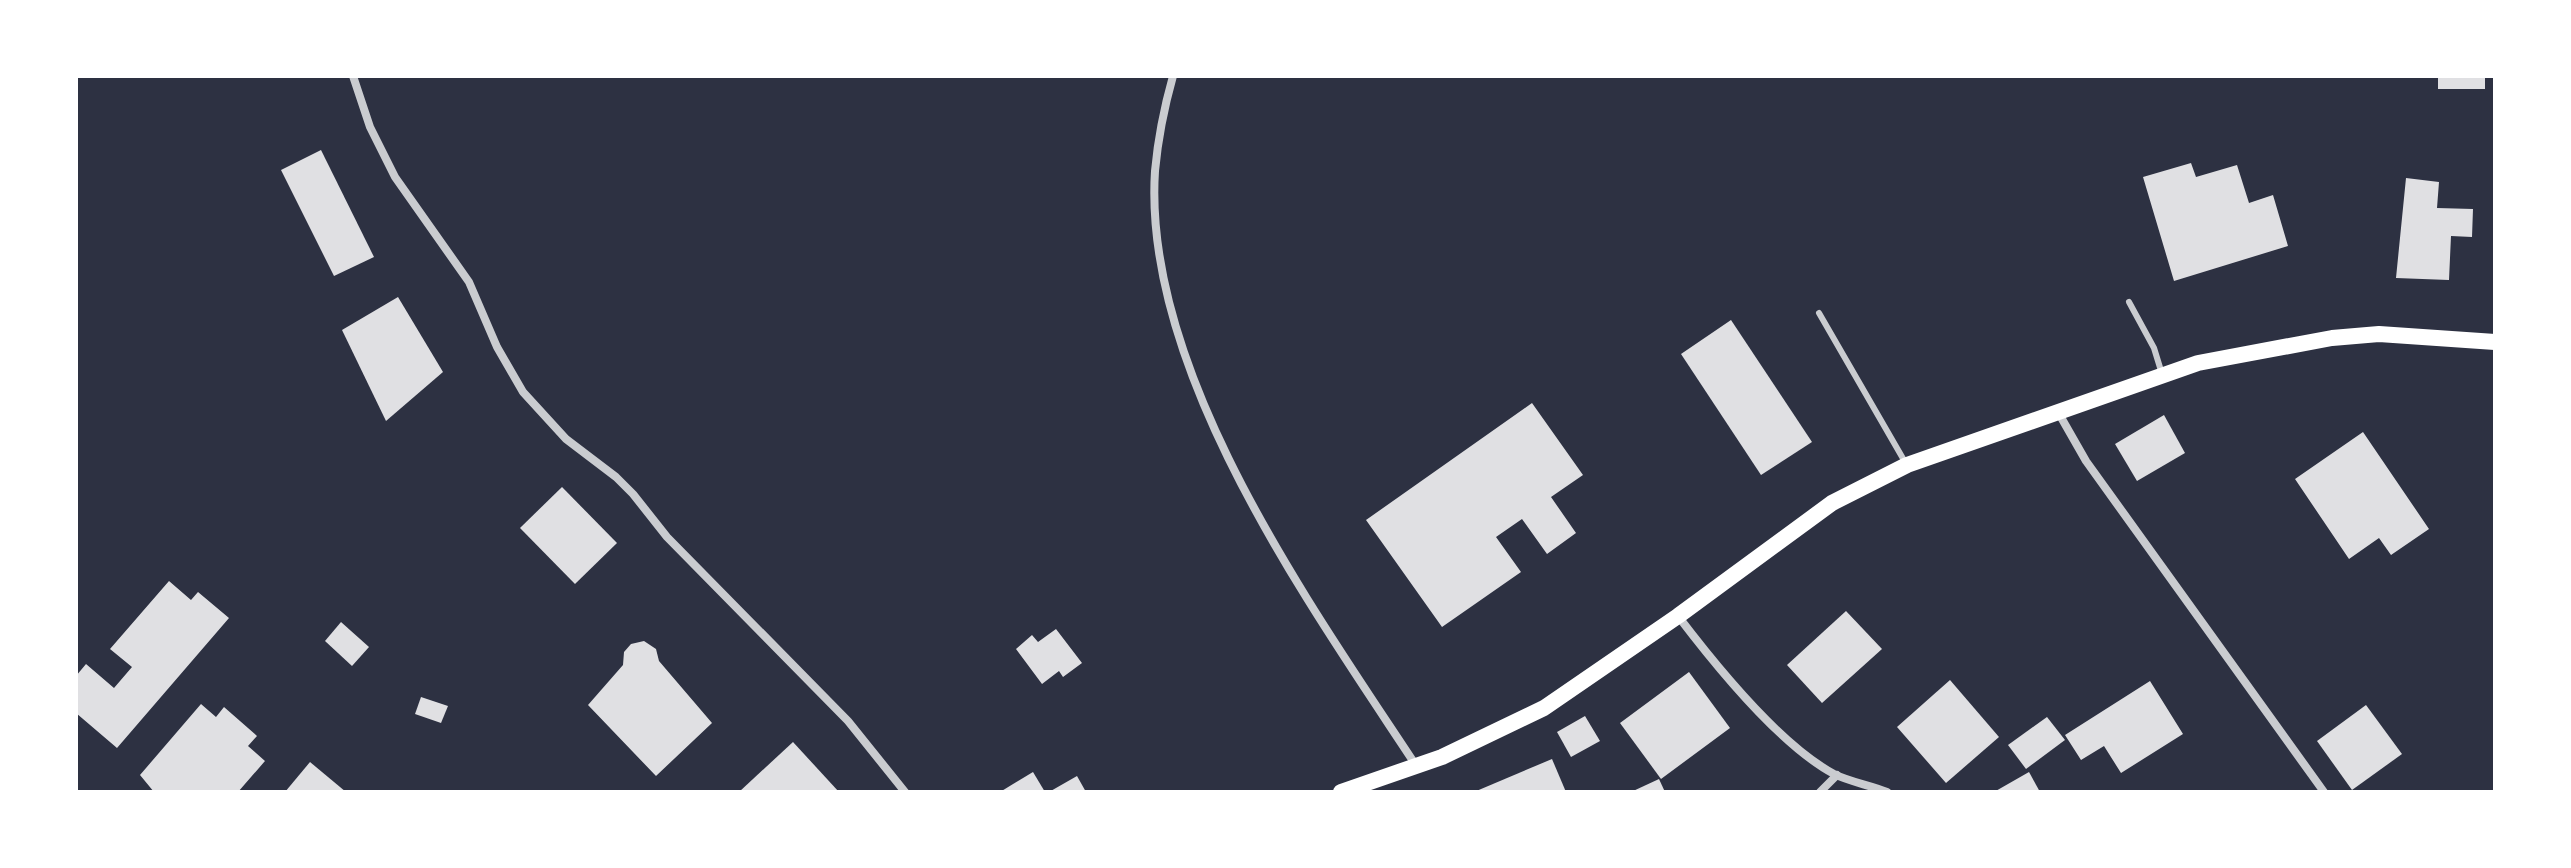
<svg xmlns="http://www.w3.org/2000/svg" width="2571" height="868" font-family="'Fira Sans Condensed',sans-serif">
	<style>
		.building { fill: #e0e0e3 }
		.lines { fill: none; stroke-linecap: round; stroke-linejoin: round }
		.service { stroke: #caccd0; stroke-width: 6 }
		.minor { stroke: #caccd0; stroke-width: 8 }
		.secondary { stroke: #fff; stroke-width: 16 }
	</style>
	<rect width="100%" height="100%" fill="#2d3142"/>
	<!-- building -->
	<g class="building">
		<rect x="2438" y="76" width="47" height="13"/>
		<polygon points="321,150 374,257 334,276 281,170"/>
		<polygon points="2191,163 2196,177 2237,165 2249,203 2273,195 2288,246 2174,281 2143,177"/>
		<polygon points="2406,178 2439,182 2437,208 2473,209 2472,237 2451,236 2449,280 2396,278"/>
		<polygon points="398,297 443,372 386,421 342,330"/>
		<polygon points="1731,320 1812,442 1761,475 1681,354"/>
		<polygon points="1532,403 1583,475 1551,497 1576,533 1547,554 1522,519 1496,537 1521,572 1442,627 1366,520"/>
		<polygon points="2164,415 2185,453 2137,481 2115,444"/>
		<polygon points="2363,432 2429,529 2391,555 2379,538 2349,559 2295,479"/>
		<polygon points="562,487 617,543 575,584 520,528"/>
		<polygon points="169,581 191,600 198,592 229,618 117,748 76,713 76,676 86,664 114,688 132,667 110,649"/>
		<polygon points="1846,611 1882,649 1822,703 1787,665"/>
		<polygon points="341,622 369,647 352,666 325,641"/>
		<polygon points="1056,629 1082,663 1063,677 1059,671 1042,684 1016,649 1032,635 1038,642"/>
		<polygon points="644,641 656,649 659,661 712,723 656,776 588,705 623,665 624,652 631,644"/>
		<polygon points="1689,672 1730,728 1661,779 1620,723"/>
		<polygon points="1950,680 1999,737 1946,783 1897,727"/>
		<polygon points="2150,681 2183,734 2121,773 2104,746 2081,760 2065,735"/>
		<polygon points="421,697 448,706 441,723 415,714"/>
		<polygon points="201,704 216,717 224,707 257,736 248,746 265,761 238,792 154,792 140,775"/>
		<polygon points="2366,705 2402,754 2352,790 2317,741"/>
		<polygon points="1585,716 1600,741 1571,757 1557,732"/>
		<polygon points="2047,717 2065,740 2026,769 2008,745"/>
		<polygon points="793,742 839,792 739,792"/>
		<polygon points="1552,759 1566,792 1474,792"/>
		<polygon points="310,762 346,792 285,792"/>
		<polygon points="1033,772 1045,792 1000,792"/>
		<polygon points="2029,772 2040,792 1994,792"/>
		<polygon points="1077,776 1086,792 1049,792"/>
		<polygon points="1659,779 1665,792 1631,792"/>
	</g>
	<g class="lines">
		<!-- service -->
		<g class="service">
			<polyline points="2129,302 2154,348 2162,374"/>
			<polyline points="1819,313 1905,462"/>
		</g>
		<!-- minor -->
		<g class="minor">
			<polyline points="353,76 370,127 395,177 469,282 497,347 523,392 566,439 616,477 633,494 667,537 848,721 905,792"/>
			<path d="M 1173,76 C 1164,108 1158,138 1155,171 C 1142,372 1311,606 1417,767"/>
			<polyline points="2058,412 2086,461 2324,792"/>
			<path d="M 1678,616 C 1716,666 1780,745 1834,774 C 1850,782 1870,785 1887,792"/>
			<polyline points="1820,792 1837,775"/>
		</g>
		<!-- secondary -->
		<polyline class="secondary" points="1341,792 1442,757 1544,708 1678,616 1832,503 1907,465 2198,363 2332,338 2379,334 2495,342"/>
	</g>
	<!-- border -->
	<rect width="2571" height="868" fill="none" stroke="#ffffff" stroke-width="156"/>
</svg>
